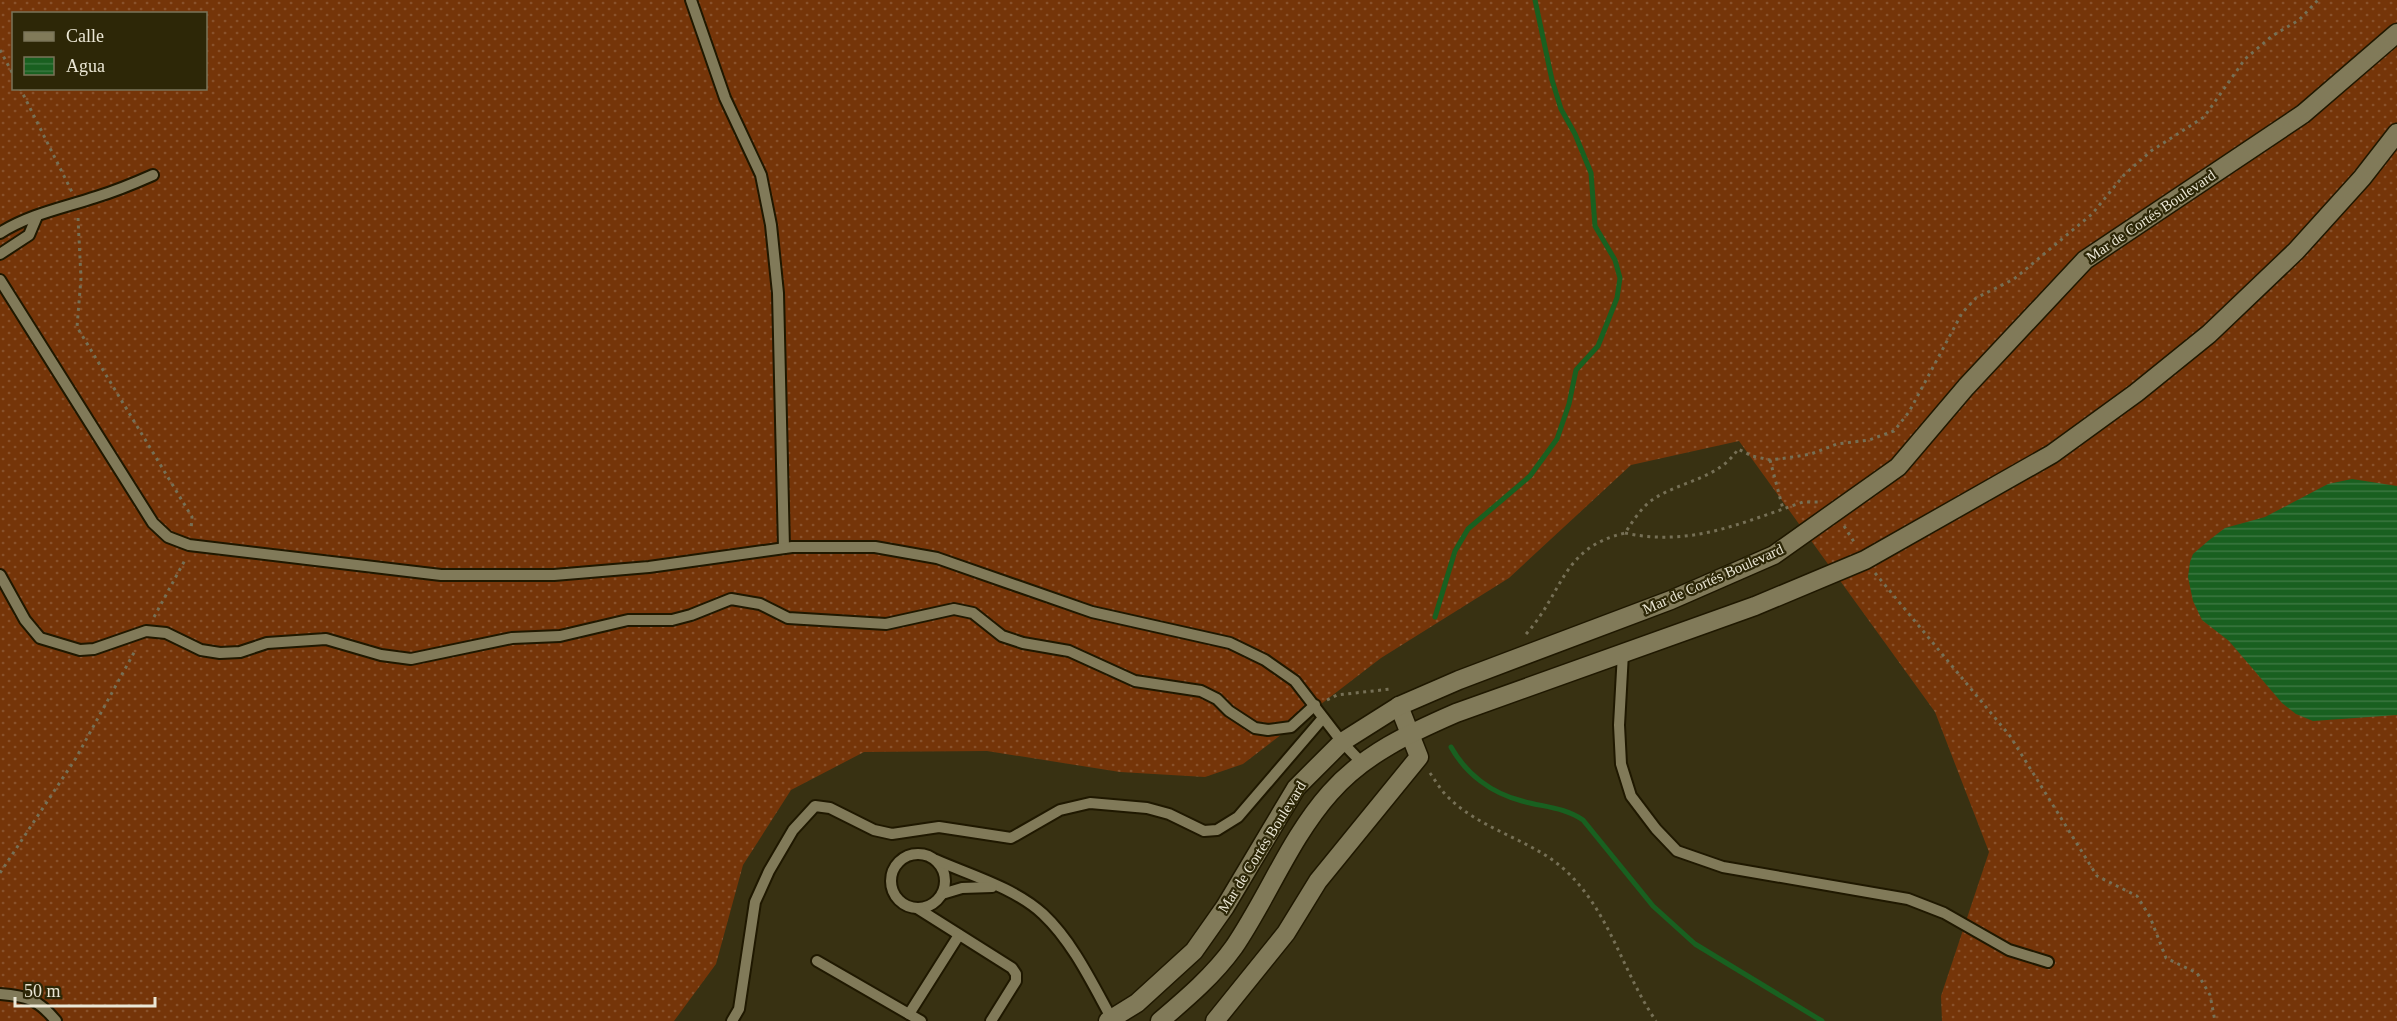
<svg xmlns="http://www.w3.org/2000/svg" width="2397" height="1021" font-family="Georgia,serif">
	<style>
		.grass { fill: url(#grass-dots); fill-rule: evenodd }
		.water { fill: url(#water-rules) }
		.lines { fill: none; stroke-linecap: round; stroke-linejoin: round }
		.stream { stroke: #196020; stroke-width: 5 }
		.service-casing { stroke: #1f1800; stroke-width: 14 }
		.minor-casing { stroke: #1f1800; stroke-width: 21 }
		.tertiary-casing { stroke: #1f1800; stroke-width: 21 }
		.path { stroke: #767056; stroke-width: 3; stroke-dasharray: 3 4.5; stroke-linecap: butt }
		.service { stroke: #817a59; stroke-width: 10 }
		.minor { stroke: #817a59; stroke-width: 18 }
		.tertiary { stroke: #817a59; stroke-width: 18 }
		.labels { text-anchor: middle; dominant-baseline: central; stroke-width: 4.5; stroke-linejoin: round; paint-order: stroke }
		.street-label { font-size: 15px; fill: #ebe7d5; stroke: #2d2707 }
	</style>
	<defs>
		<pattern id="grass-dots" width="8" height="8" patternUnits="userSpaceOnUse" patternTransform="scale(1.5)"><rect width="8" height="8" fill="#753509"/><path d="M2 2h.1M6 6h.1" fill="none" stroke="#89522c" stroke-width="1.8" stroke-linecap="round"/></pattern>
		<pattern id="water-rules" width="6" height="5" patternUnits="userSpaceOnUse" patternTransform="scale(1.5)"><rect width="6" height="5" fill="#196020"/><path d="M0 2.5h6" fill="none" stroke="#3b7740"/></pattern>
	</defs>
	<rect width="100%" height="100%" fill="#383112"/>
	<!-- grass -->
	<path class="grass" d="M 0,0 L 2397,0 L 2397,1021 L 1942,1021 L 1941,996 L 1989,852 L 1935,712 L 1739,441 L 1631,465 L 1509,578 L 1381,658 L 1243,764 L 1205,777 L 1120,772 L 987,751 L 864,752 L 791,790 L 743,865 L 716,964 L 674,1021 L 0,1021 ZM 14,14 L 206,14 L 206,88 L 14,88 Z"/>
	<!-- water -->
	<polygon class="water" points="2352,479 2397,486 2397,715 2313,721 2296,714 2282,703 2229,641 2202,620 2193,601 2188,577 2190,562 2193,554 2208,541 2225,528 2265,517 2328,484"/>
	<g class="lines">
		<!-- stream -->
		<g class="stream">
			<polyline points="1435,617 1455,551 1468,529 1530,476 1557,439 1569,404 1576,370 1598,346 1617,298 1620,278 1615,260 1595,226 1591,173 1575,134 1561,109 1552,80 1535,0"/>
			<path d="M 1451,747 C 1466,774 1491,793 1522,801 C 1543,807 1564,807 1583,820 L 1653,906 L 1695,944 L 1822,1021"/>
		</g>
		<!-- service casing -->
		<g class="service-casing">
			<g id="service">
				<polyline points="691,0 725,98 761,175 771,225 778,293 784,548"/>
				<path d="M 0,233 C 30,214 63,208 96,197 C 116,191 135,183 153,175"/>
				<polyline points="0,254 29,235 37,216"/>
				<polyline points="0,280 153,523 168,537 189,545 441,575 554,575 649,567 792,547 875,547 937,558 1092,612 1230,643 1265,660 1295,681 1342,742 1362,763"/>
				<polyline points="0,575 25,620 40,638 80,650 94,649 146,631 166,633 201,650 220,653 240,652 267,643 326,639 381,655 411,659 512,638 560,636 628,620 672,620 691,615 731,599 760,604 788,618 886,624 954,609 973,613 1002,636 1023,643 1069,651 1135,681 1201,691 1217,699 1229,711 1255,728 1268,730 1291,727 1315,705"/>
				<polyline points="1623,653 1619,725 1621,764 1631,796 1656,829 1677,851 1723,867 1908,899 1944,913 2009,950 2048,962"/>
				<circle cx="918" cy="881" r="27"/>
				<path d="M 936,860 C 970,875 1015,888 1043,914 C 1073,942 1093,985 1113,1021"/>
				<polyline points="942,894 962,888 992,887"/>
				<polyline points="917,908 1012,968 1016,974 1016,981 991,1021"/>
				<polyline points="817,961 921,1021"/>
				<path d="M 0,994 C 27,996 38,999 56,1021"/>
				<polyline points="909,1014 959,935"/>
				<polyline points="732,1021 739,1009 755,902 769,871 793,830 815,806 830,808 874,830 892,834 939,827 1011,838 1060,810 1090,803 1147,808 1169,814 1204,831 1217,830 1238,817 1323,718"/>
			</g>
		</g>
		<!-- minor casing -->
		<g class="minor-casing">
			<polyline id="minor" points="1215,1021 1286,933 1318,881 1419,757 1399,706"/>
		</g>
		<!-- tertiary casing -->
		<g class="tertiary-casing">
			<g id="tertiary">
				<polyline points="1108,1021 1137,1003 1194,951 1225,907 1296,788 1342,742 1399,706 1459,680 1671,600 1774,555 1898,467 1966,387 2085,260 2303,114 2397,33"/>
				<path d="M 1160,1021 C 1187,998 1214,975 1234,947 C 1268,897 1290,838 1330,793 C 1364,754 1410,733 1456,713 L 1755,606 L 1865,560 L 2052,454 L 2136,393 L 2209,334 L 2296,251 L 2362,178 L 2397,133"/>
			</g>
		</g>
		<!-- path -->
		<g class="path">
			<polyline points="0,50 14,76"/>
			<polyline points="20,88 72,192"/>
			<polyline points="78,218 81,278 77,327 192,517 191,530"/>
			<polyline points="1770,460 1783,509"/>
			<polyline points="1844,526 1856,545"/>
			<path d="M 1625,533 C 1691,547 1741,523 1803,502 L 1818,502"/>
			<polyline points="1875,573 2010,736 2097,876 2137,896 2150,917 2166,958 2197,973 2210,995 2215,1021"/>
			<polyline points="154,617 185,560"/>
			<path d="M 1526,634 C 1564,592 1561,548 1625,533 C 1633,521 1642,506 1655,498 C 1682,481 1720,478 1738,449 L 1752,456 L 1770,460 L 1786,458 L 1811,454 L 1837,444 L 1869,440 L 1894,431 L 1909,412 L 1962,313 L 1976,298 L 2014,279 L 2092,214 L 2124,175 L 2151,151 L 2204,117 L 2245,59 L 2272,36 L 2299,20 L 2318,0"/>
			<polyline points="1327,700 1337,695 1391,689"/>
			<path d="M 1430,773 C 1435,780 1440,789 1446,795 C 1479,830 1532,839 1566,871 C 1610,912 1623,973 1656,1021"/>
			<polyline points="0,873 76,758 136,649"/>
		</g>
		<!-- service -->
		<use href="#service" class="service"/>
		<!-- minor -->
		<use href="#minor" class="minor"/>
		<!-- tertiary -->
		<use href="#tertiary" class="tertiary"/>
	</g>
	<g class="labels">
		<!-- street labels -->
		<g class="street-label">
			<text transform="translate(2151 216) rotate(-34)">Mar de Cortés Boulevard</text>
			<text transform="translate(1713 579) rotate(-24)">Mar de Cortés Boulevard</text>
			<text transform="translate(1262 847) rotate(-58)">Mar de Cortés Boulevard</text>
		</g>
	</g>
	<!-- legend -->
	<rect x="12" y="12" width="195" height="78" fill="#2d2707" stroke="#797459" stroke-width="1.5"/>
	<rect x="24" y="32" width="30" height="9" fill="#817a59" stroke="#797459" stroke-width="1.5"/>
	<text x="66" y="42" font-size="18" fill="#ebe7d5">Calle</text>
	<rect x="24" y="57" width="30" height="18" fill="url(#water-rules)" stroke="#797459" stroke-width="1.5"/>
	<text x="66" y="72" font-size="18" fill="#ebe7d5">Agua</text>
	<!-- scale -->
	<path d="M15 997v9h140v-9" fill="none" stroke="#ebe7d5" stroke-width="3"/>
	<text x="24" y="997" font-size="18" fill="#ebe7d5" stroke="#2d2707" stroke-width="4.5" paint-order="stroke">50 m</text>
</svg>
